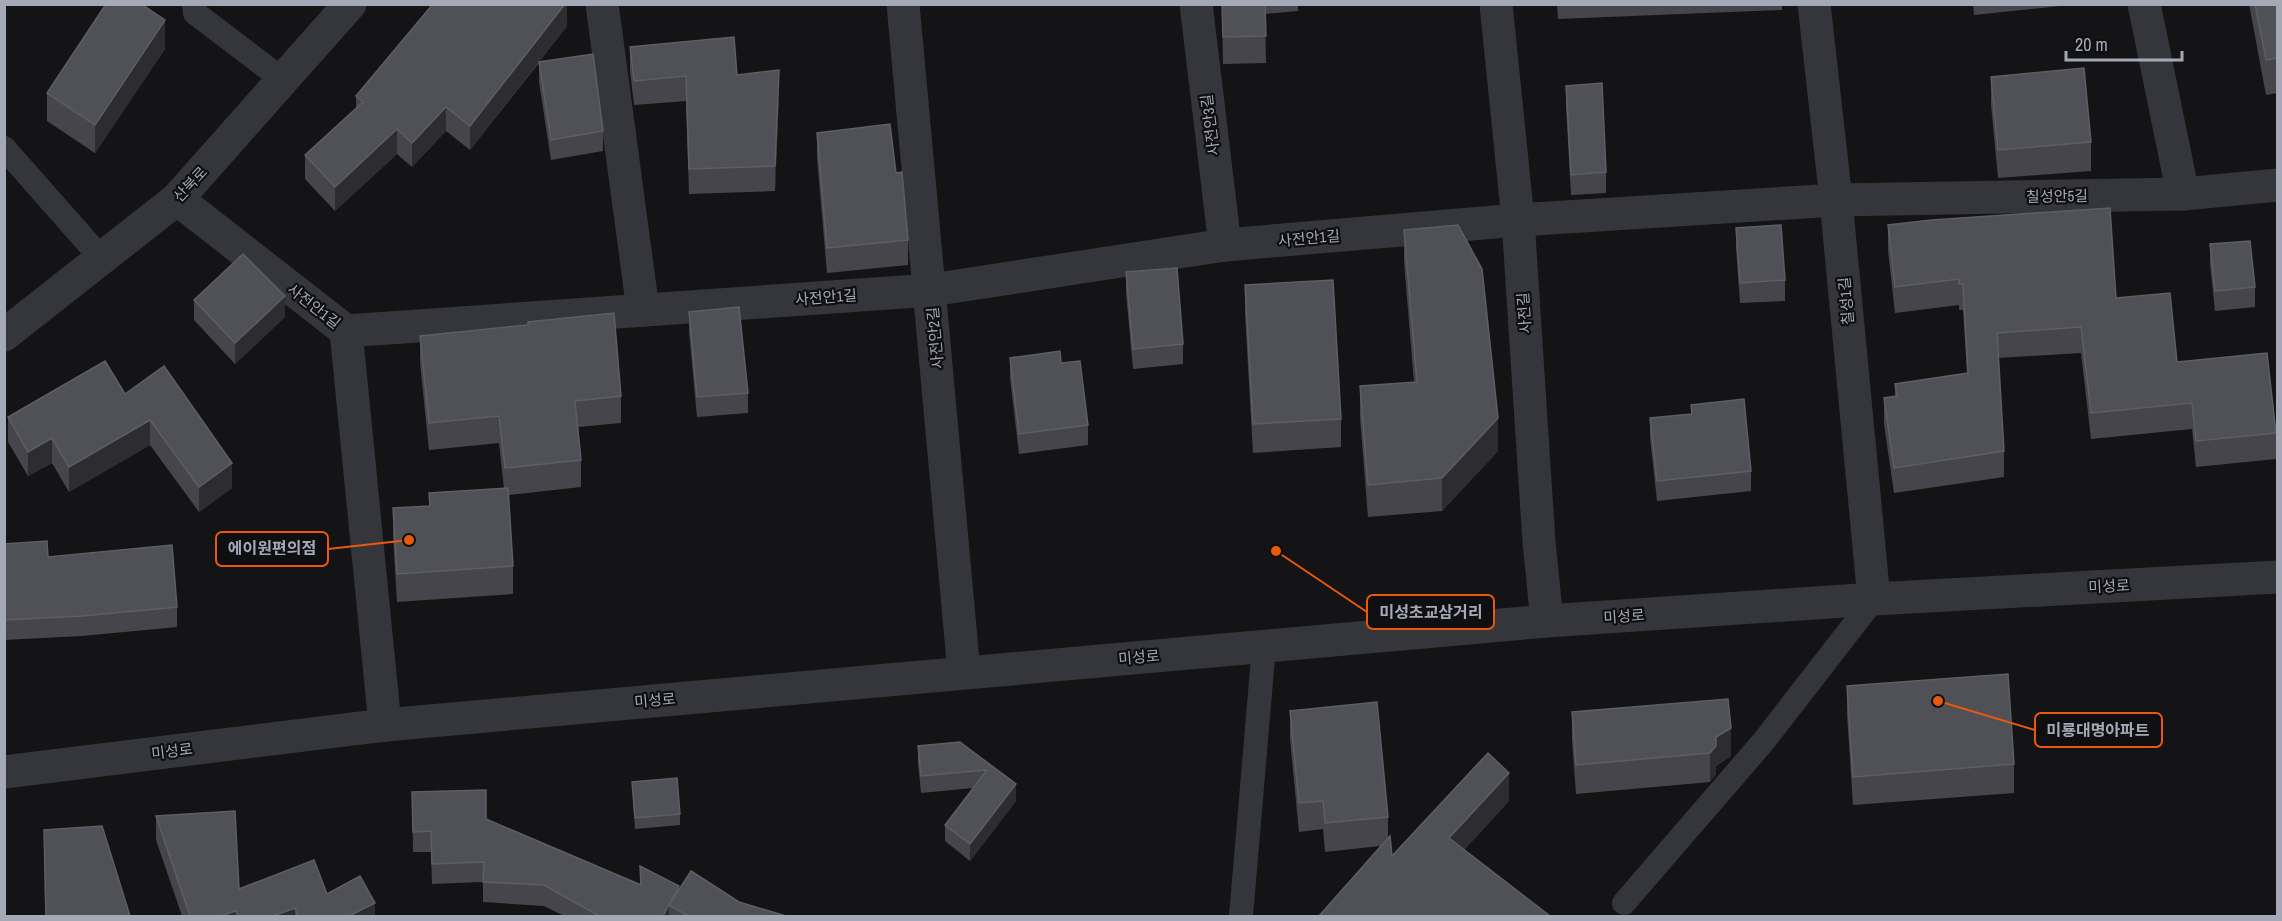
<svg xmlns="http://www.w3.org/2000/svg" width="2282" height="921" font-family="'Archivo Narrow','Noto Sans KR',sans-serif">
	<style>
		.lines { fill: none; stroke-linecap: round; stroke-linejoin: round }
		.service { stroke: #35363b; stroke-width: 24 }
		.minor { stroke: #35363b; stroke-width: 33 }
		.tertiary { stroke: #35363b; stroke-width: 33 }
		.wall { fill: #45454b }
		.shaded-wall { fill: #2d2d31 }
		.building { fill: #505057; stroke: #5d5e66; stroke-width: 1.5 }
		.labels { text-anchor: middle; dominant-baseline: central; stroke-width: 4.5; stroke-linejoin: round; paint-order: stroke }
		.street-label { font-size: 15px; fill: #a5a9b7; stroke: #0f0f11 }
		.leader { fill: none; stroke: #e8590c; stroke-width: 2 }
		.callout-dot { fill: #e8590c; stroke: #0f0f11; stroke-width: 2 }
		.callout { fill: #0f0f11; stroke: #e8590c; stroke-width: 2 }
		.callout-label { font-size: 16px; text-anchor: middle; font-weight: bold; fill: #a5a9b7 }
	</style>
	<rect width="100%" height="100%" fill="#141416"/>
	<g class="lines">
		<!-- service -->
		<g class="service">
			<polyline points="194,4 195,13 283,80"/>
			<polyline points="4,148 102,259"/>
			<polyline points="1624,903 1763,742 1874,599"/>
			<polyline points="1241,916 1264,646"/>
		</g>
		<!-- minor -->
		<g class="minor">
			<polyline points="602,4 643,310"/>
			<polyline points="903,4 964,672"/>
			<polyline points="1196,4 1225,245"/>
			<polyline points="1496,4 1518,220 1539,542 1547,621"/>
			<polyline points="1814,4 1836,200 1874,599"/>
			<polyline points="2144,4 2183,194"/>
			<polyline points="177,199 346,331 931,290 1225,245 1518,220 1836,200 2183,194 2278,185"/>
			<polyline points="346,331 385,725"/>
		</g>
		<!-- tertiary -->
		<g class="tertiary">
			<polyline points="4,335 177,199 350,4"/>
			<polyline points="4,772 385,725 1547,621 1874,599 2278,577"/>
		</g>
	</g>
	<!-- wall -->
	<g class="wall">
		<polygon points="567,4 567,26 539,62 603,131 603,151 551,160 539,82 539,63 470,150 446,131 412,167 397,154 335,211 305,179 305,155 356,108 356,96"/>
		<polygon points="1222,4 1298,4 1298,11 1265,14 1266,63 1223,64"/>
		<polygon points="1557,4 1782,4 1782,10 1558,19"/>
		<polygon points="1973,4 2070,4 2070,5 1974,15"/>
		<polygon points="2249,4 2277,4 2277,93 2266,95"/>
		<polygon points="630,47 737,75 779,94 775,191 689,194 686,101 634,105 630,71"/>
		<polygon points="165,49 95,153 47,121 47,93"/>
		<polygon points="1991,77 2091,142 2091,171 1998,178 1991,105"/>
		<polygon points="1566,86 1606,172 1606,193 1571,195 1566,106"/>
		<polygon points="817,133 896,173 908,240 908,265 827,273 817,158"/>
		<polygon points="1888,225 2116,298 2177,362 2276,433 2276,459 2196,467 2192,429 2091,439 2081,353 1998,358 2004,451 2004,477 1894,493 1884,424 1884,398 1895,396 1895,384 1967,373 1963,310 1959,310 1959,305 1895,313 1888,251"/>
		<polygon points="1736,228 1785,280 1785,301 1740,303 1736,248"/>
		<polygon points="1404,230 1498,451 1442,511 1368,517 1360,418 1360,386 1414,382 1404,262"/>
		<polygon points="2210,244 2255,287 2255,307 2215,311 2210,264"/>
		<polygon points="1126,272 1183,344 1183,364 1133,369 1126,293"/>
		<polygon points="1245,285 1341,419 1341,447 1253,453 1245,314"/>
		<polygon points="194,300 285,317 235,364 194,320"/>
		<polygon points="689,312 748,393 748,413 697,417 689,332"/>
		<polygon points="420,336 621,396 621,423 578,427 581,460 581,487 509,495 513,566 513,594 397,602 393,536 393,508 429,506 429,493 504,489 499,443 429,450 420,363"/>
		<polygon points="1010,358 1061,363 1088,425 1088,445 1019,454 1010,378"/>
		<polygon points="125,394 232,488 199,512 150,445 69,492 52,463 28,476 8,442 8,417"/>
		<polygon points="1691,405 1751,471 1751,491 1657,501 1650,438 1650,418 1691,414"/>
		<polygon points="4,544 48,557 177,607 177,627 82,636 4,640"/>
		<polygon points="1847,686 2014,764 2014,793 1853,805 1847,715"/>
		<polygon points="1290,711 1388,817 1388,838 1392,856 1509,801 1464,850 1319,916 1380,846 1325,852 1323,829 1299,832 1290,739"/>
		<polygon points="1572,712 1731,756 1716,766 1716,774 1710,782 1576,794 1572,741"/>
		<polygon points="960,742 1016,801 970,861 945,841 945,825 973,788 921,793 918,763 918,746"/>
		<polygon points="632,782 680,814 680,825 635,829"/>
		<polygon points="412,792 486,819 640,884 640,866 679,890 739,902 786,916 564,916 544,906 483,902 483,882 432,884 431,852 413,852"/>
		<polygon points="156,816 239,889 327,894 375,916 182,916 156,840"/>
		<polygon points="44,830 130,916 45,916"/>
	</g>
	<!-- shaded-wall -->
	<g class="shaded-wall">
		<polygon points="565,4 567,4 567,26 470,150 470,126"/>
		<polygon points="165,20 165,49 95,153 95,125"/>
		<polygon points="779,70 779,94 775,191 775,166"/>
		<polygon points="446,107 446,131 412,167 412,143"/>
		<polygon points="397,129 397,154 335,211 335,187"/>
		<polygon points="285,296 285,317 235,364 235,343"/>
		<polygon points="1498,418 1498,451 1442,511 1442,478"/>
		<polygon points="150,420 150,445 69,492 69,467"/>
		<polygon points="52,438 52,463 28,476 28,452"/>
		<polygon points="232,463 232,488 199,512 199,487"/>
		<polygon points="1731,728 1731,756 1716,766 1716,774 1710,782 1710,753 1716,737"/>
		<polygon points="1509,773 1509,801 1449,866 1449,838"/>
		<polygon points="1016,784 1016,801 970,861 970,844"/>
		<polygon points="679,886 679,906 669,905 669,916 663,916"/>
		<polygon points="375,903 375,916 349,916"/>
		<polygon points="295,908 295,916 273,916"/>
		<polygon points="236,911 236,916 220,916"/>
	</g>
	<!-- building -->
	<g class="building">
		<polygon points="106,4 141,4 165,20 95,125 47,93"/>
		<polygon points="433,4 565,4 470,126 446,107 412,143 397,129 335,187 305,155 363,102 356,96"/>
		<polygon points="1222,4 1265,4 1266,36 1223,37"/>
		<polygon points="2255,4 2277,4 2277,58 2266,60"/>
		<polygon points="734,37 737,75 779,70 775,166 689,169 686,76 634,81 630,47"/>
		<polygon points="593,54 603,131 551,140 539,62"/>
		<polygon points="2084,68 2091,142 1998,150 1991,77"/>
		<polygon points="1602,83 1606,172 1571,175 1566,86"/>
		<polygon points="890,124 896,173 902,172 908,240 827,248 817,133"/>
		<polygon points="2110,208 2116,298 2170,293 2177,362 2267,353 2276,433 2196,441 2192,403 2091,413 2081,327 1997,333 2004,451 1894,468 1884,398 1897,396 1895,384 1968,373 1963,284 1959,284 1959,279 1895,287 1888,225 1932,220"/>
		<polygon points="1458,225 1482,269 1498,418 1442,478 1368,485 1360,386 1417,382 1404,230"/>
		<polygon points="1781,225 1785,280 1740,283 1736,228"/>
		<polygon points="2250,241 2255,287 2215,291 2210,244"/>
		<polygon points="243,254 285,296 235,343 194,300"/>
		<polygon points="1177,268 1183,344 1133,349 1126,272"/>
		<polygon points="1333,280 1341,419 1253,424 1245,285"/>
		<polygon points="739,307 748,393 697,397 689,312"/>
		<polygon points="614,313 621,396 575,401 581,460 505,468 499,416 429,423 420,336 528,325 528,322"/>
		<polygon points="1060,351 1061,363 1080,361 1088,425 1019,434 1010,358"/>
		<polygon points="105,361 125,394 164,366 232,463 199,487 150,420 69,467 52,438 28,452 8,417"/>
		<polygon points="1744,399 1751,471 1657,481 1650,418 1692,414 1691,405"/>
		<polygon points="508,488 513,566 397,574 393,508 430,506 429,493"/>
		<polygon points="47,541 48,557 172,545 177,607 82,616 4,620 4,544"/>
		<polygon points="2008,674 2014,764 1853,777 1847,686"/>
		<polygon points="1728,699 1731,728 1716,737 1716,746 1710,753 1576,765 1572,712"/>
		<polygon points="1377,702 1388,817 1325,823 1323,801 1299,803 1290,711"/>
		<polygon points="960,742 1016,784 970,844 945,825 987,770 921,776 918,746"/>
		<polygon points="1488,753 1509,773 1449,838 1550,916 1319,916 1390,836 1392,856"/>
		<polygon points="677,778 680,814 635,818 632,782"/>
		<polygon points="486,790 486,819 641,885 640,866 679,886 663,916 599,916 544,885 483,882 484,862 432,864 431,831 413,832 412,792"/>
		<polygon points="235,811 239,889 314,860 327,894 360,876 375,903 349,916 298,916 295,908 273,916 238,916 236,911 220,916 190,916 156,816"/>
		<polygon points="102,826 130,916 46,916 44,830"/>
		<polygon points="691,871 739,902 786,916 688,916 669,905"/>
	</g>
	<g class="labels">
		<!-- street labels -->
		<g class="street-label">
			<text transform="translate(1210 125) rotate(-97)">사전안3길</text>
			<text transform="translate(190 184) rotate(-47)">산북로</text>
			<text transform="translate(2057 196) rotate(-1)">칠성안5길</text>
			<text transform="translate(1309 238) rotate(-5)">사전안1길</text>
			<text transform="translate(826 297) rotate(-4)">사전안1길</text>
			<text transform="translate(1846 301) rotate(-95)">칠성1길</text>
			<text transform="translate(314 306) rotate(38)">사전안1길</text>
			<text transform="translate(1524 313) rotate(-94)">사전길</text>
			<text transform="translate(935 338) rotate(-95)">사전안2길</text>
			<text transform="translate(2109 586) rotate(-3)">미성로</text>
			<text transform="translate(1624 616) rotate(-4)">미성로</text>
			<text transform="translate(1139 657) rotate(-5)">미성로</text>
			<text transform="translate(655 700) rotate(-5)">미성로</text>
			<text transform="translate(172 751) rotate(-7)">미성로</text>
		</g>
	</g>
	<!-- callouts -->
	<path class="leader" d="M409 540L328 549M1276 551L1367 612M1938 701L2035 730"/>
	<g class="callout-dot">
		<circle cx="409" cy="540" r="6"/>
		<circle cx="1276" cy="551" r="6"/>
		<circle cx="1938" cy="701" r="6"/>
	</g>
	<g class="callout">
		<rect x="216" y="532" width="112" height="34" rx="6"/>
		<rect x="1367" y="595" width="127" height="34" rx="6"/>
		<rect x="2035" y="713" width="127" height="34" rx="6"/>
	</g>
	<g class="callout-label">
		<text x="272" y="554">에이원편의점</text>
		<text x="1431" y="618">미성초교삼거리</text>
		<text x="2098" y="736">미룡대명아파트</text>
	</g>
	<!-- border -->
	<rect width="2282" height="921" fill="none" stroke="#a5a9b7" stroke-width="12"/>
	<!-- scale -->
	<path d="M2066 51v9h116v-9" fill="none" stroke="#a5a9b7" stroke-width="3"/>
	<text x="2075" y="51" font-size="18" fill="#a5a9b7" stroke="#0f0f11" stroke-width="4.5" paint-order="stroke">20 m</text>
</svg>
